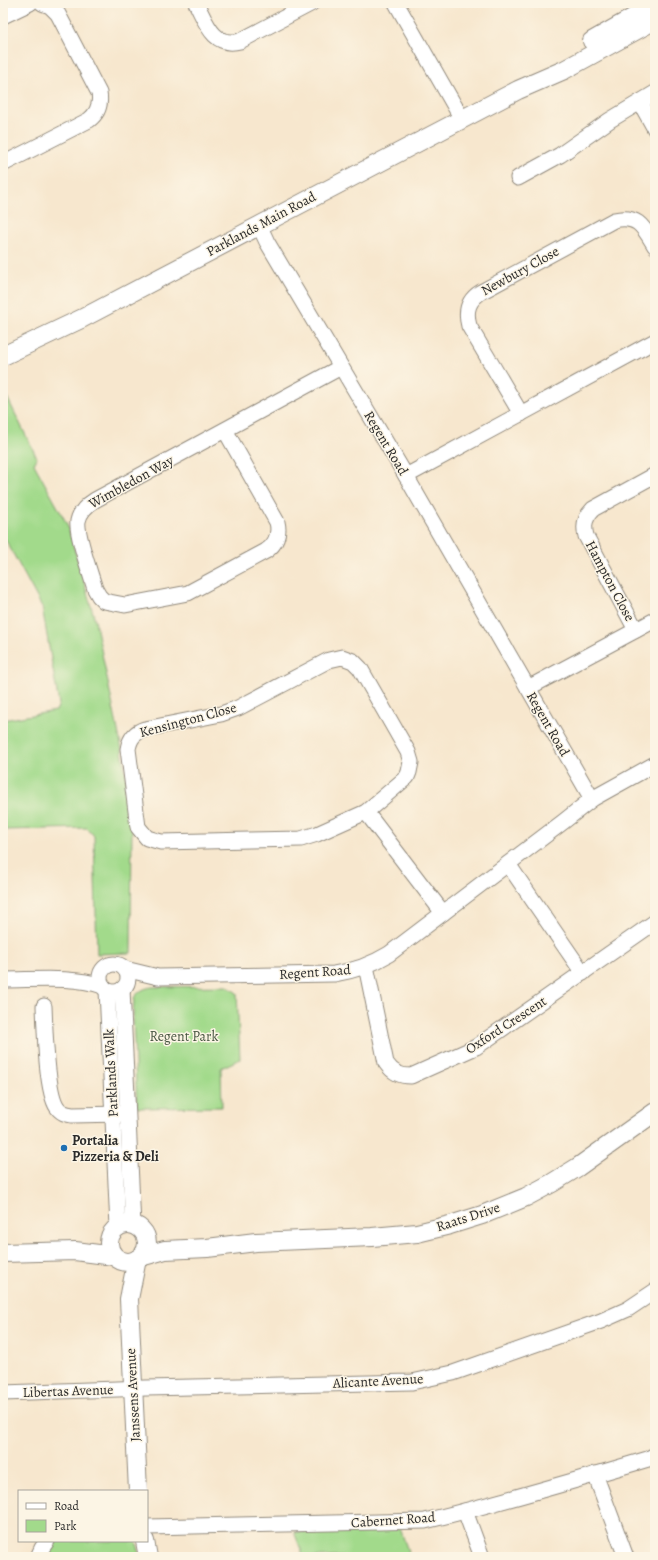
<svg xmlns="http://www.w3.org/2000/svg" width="658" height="1560" font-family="Alegreya,serif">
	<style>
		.green { fill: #a2da8b; stroke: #66825b }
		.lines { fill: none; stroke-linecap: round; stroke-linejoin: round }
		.minor-casing { stroke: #91897c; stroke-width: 17 }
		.tertiary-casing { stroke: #91897c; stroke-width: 20 }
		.minor { stroke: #fff; stroke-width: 15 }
		.tertiary { stroke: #fff; stroke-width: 18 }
		.poi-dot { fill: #1f6fb2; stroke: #fcf5e5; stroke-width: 1.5 }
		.labels { text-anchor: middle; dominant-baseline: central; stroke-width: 3; stroke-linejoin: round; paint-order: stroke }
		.street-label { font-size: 14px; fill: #2b2b2b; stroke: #fcf5e5 }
		.park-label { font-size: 14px; fill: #495743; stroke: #fcf5e5 }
		.poi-label { font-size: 14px; font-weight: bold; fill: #2b2b2b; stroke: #fcf5e5; text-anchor: start }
	</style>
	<rect width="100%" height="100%" fill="#fcf5e5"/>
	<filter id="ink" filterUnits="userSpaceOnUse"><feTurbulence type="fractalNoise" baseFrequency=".025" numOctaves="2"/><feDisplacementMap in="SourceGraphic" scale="8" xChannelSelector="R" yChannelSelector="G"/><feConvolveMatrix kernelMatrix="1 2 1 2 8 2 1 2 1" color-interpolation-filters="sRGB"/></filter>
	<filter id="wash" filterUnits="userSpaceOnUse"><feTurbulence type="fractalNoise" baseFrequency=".012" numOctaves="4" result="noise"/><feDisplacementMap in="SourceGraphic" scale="16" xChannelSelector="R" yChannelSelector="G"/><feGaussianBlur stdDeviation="0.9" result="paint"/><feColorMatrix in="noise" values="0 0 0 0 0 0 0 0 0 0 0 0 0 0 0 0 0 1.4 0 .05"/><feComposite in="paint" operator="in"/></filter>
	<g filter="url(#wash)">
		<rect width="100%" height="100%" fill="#f7e7ce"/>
		<!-- green -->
		<g class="green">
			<polygon points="3,389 37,458 34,464 67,524 95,620 122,750 132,819 131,953 97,954 94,836 87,828 3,830 3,720 56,711 59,704 42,607 3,535"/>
			<path d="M 227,986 L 237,993 L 240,1059 L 221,1068 L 222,1107 L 137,1108 L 133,1018 L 134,998 C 138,991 145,988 152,987 Z"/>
			<polygon points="400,1528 410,1557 304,1557 294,1532"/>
			<polygon points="58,1541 134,1541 137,1544 141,1557 43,1557 50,1547"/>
		</g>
	</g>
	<g filter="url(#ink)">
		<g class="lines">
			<!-- minor casing -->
			<g class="minor-casing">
				<g id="minor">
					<path d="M 196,3 C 206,22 213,48 240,41 L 312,3"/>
					<polyline points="396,3 462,119"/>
					<polyline points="3,16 30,3"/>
					<polyline points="640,102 655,129"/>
					<path d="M 3,164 L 89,120 C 98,113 101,104 99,93 L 58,14 L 50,6 L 42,3"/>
					<polyline points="518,178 560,155 610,120 655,93"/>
					<polyline points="259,225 267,242 406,476 592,799"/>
					<path d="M 521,414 L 469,326 C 465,311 468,300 481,292 L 614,220 C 638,214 644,228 655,246"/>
					<path d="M 225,430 L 277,522 C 280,534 276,544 266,551 L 188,593 L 125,605 L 104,601 L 99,596 L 95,589 C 91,575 76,534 78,521 C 80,511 87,505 95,500 L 341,367"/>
					<polyline points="406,476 655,341"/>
					<path d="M 636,630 L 586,536 C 583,525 585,517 593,509 L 655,475"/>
					<path d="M 342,657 L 353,661 L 360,668 L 408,752 L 411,762 L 409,772 L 407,777 L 366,812 L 317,834 L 301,839 L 161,842 L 147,838 L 138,827 L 128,749 C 130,738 135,732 145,729 L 221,714 L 238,708 L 329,660 Z"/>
					<polyline points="528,688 655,620"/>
					<polyline points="366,812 443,913"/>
					<polyline points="508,864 583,973"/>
					<circle cx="114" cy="978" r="14"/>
					<path d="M 366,966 L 386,1063 C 393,1073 400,1076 411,1076 L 476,1047 L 655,922"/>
					<path d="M 125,969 L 158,977 L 334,974 C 354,971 371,965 389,954 L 563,822 L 592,799 L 655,764"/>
					<path d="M 3,980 C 37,980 71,976 103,986"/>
					<polyline points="122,989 133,1226"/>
					<polyline points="107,990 118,1227"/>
					<path d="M 44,1006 C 45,1028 46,1091 57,1107 C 61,1113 66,1114 72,1115 L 122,1114"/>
					<polyline points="3,1393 146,1388 412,1382 453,1373 601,1321 628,1309 655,1291"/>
					<polyline points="595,1474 626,1557"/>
					<polyline points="465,1511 482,1557"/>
					<path d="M 147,1527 L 425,1521 C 500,1503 574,1481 648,1459 L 655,1455"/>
					<polyline points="38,1557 42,1548 47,1541"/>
				</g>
			</g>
			<!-- tertiary casing -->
			<g class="tertiary-casing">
				<g id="tertiary">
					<polyline points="592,41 641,13 654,3"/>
					<polyline points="3,356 83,318 518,90 564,70 655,20"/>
					<circle cx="128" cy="1243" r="19"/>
					<polyline points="3,1253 75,1251 114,1256"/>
					<polyline points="140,1257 165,1250 207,1248 256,1242 372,1237 417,1233 450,1225 482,1215 526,1197 552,1183 578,1167 655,1112"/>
					<polyline points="137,1259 129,1299 138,1491"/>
					<polyline points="145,1541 148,1557"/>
				</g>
			</g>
			<!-- minor -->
			<use href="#minor" class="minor"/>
			<!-- tertiary -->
			<use href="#tertiary" class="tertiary"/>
		</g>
	</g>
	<!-- markers -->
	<circle class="poi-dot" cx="64" cy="1148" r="4"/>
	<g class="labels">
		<!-- street labels -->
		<g class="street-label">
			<text transform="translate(261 224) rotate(-28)">Parklands Main Road</text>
			<text transform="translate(520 271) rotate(-29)">Newbury Close</text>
			<text transform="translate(386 443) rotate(59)">Regent Road</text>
			<text transform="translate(131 482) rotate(-29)">Wimbledon Way</text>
			<text transform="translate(610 581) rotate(62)">Hampton Close</text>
			<text transform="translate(188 720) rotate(-15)">Kensington Close</text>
			<text transform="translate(548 724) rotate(60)">Regent Road</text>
			<text transform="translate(315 972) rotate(-4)">Regent Road</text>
			<text transform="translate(506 1025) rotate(-33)">Oxford Crescent</text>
			<text transform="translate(111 1073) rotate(-93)">Parklands Walk</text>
			<text transform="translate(468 1217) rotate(-18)">Raats Drive</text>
			<text transform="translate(378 1381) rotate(-3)">Alicante Avenue</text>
			<text transform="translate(68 1391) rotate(-2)">Libertas Avenue</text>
			<text transform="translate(133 1395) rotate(-93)">Janssens Avenue</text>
			<text transform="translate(393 1520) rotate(-4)">Cabernet Road</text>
		</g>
		<!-- park labels -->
		<g class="park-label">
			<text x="184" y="1036">Regent Park</text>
		</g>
		<!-- poi labels -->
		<g class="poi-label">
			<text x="72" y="1140">Portalia<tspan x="72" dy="16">Pizzeria &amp; Deli</tspan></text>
		</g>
	</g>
	<!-- margin -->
	<rect width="658" height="1560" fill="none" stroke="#fcf5e5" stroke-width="16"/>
	<!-- legend -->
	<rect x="18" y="1490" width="130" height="52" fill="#fcf5e5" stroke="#a8a49b"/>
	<rect x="26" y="1503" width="20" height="6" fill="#ffffff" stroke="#a8a49b"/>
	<text x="54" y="1510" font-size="12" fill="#2b2b2b">Road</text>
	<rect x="26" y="1520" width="20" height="12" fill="#a2da8b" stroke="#a8a49b"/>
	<text x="54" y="1530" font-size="12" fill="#2b2b2b">Park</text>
</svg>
